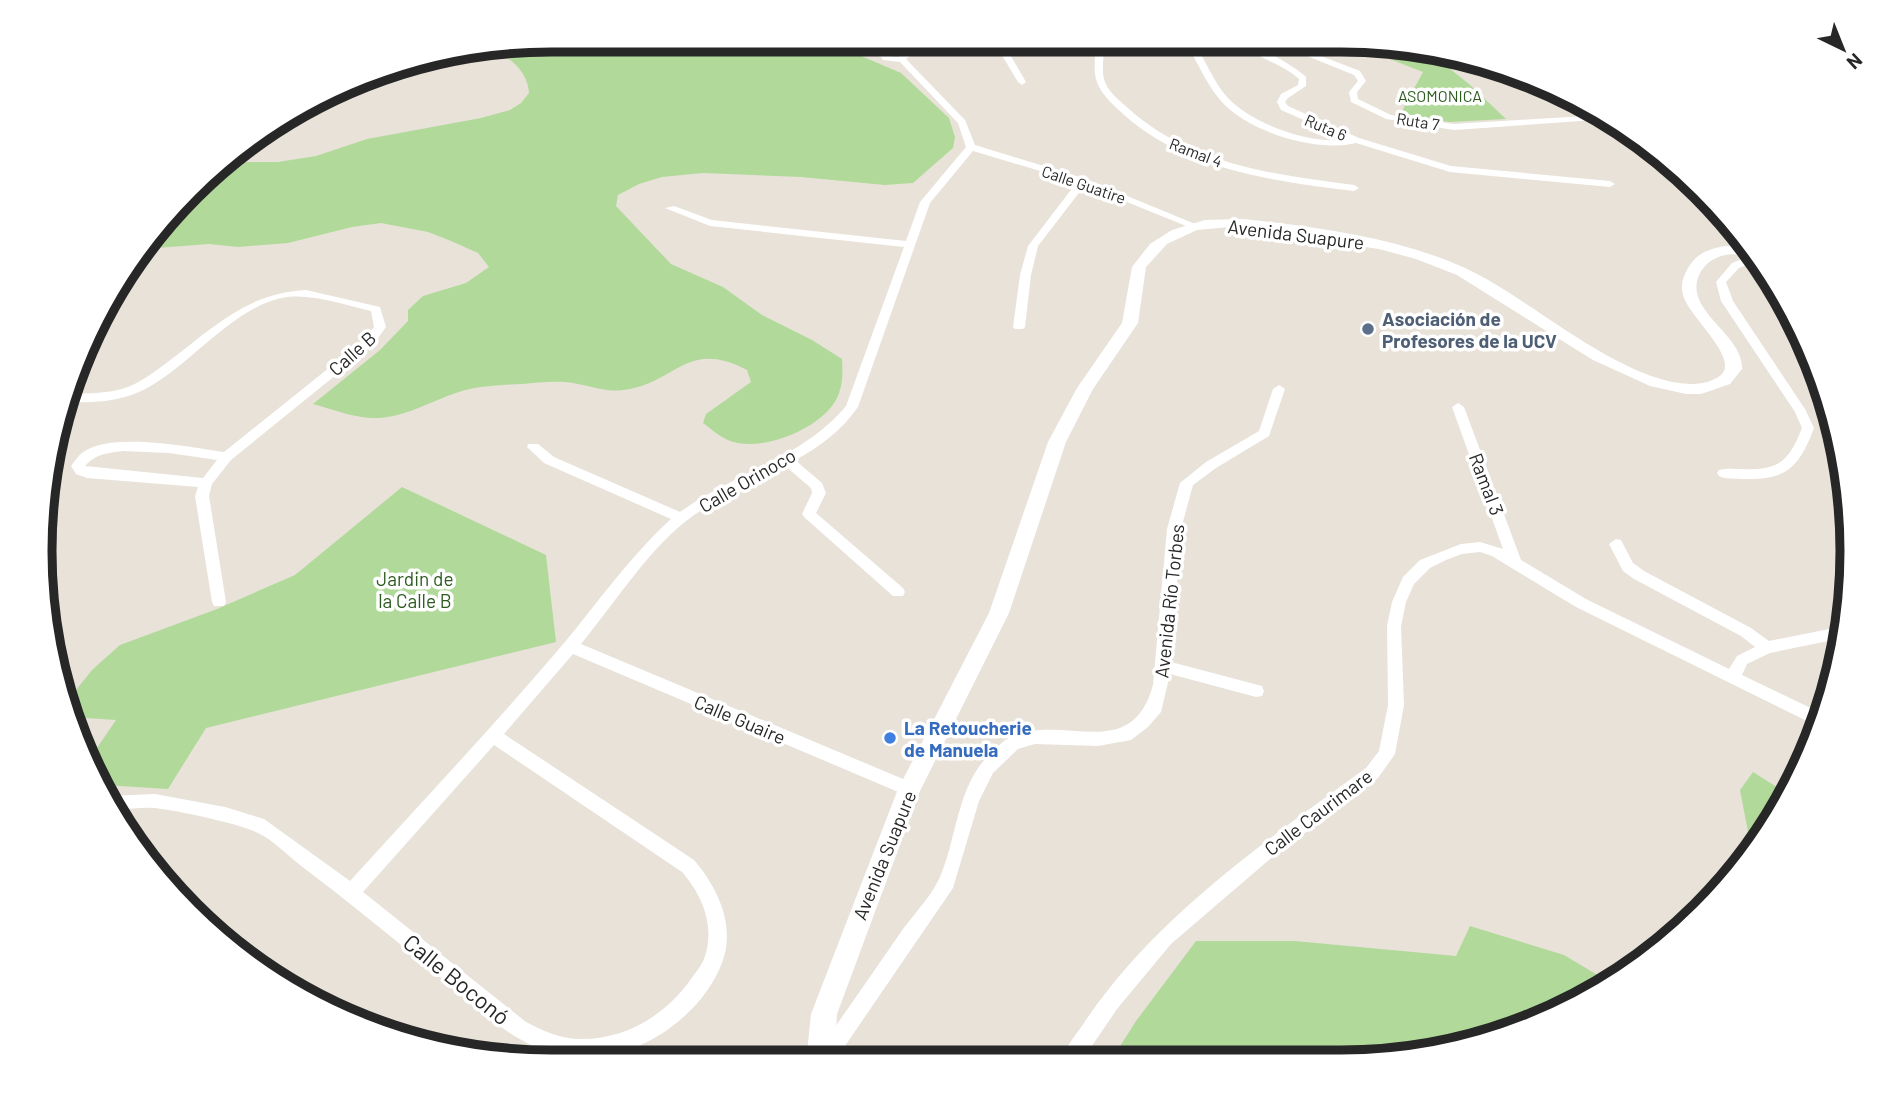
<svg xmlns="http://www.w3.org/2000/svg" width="1892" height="1103" font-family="Barlow,sans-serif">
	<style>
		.green { fill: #b1da9a }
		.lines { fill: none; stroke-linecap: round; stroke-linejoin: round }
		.street { fill: #fff; fill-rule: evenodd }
		.secondary { fill: #fff; fill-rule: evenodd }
		.service-dot { fill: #5c6f8a; stroke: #fff; stroke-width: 2.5 }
		.shop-dot { fill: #3f7fe0; stroke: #fff; stroke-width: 2.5 }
		.labels { text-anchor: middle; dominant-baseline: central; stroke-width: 7; stroke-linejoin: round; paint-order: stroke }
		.far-park-label { font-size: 16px; fill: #2d5b1f; stroke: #fff }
		.far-street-label { font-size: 16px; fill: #272727; stroke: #fff }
		.street-label { font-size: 19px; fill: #272727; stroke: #fff }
		.service-label { font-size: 19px; font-weight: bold; fill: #4e5e75; stroke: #fff; text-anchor: start }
		.park-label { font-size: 19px; fill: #2d5b1f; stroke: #fff }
		.shop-label { font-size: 19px; font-weight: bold; fill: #366cbe; stroke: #fff; text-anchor: start }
		.near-street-label { font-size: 23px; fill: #272727; stroke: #fff }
		.rim { fill: none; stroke: #272727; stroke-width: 9 }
	</style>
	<rect width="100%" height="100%" fill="#e8e2d9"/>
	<!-- green -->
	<g class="green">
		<path d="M 551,40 L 826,41 L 901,73 L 949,118 L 955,137 L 953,148 L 913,183 L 885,185 L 801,177 L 703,173 L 662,177 L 639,184 L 618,195 L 616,206 L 671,264 L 723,287 L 762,315 L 812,340 L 842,359 C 843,375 843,392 832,406 C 813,431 761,452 730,441 C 720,437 711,429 703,423 L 706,414 L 751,382 L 747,370 C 686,338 676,384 623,390 C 604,393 583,383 564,382 C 551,381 535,383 522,384 C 499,385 474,386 453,394 C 426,404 400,419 371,418 C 351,417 332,409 313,404 L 380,350 L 408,321 L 408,310 L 423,296 L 466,283 L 489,267 L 478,253 L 451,241 L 428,232 L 381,223 L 352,227 L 288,243 L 238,247 L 209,244 L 144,249 L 225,162 L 278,162 L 316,156 L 367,139 L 481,118 L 510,110 L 521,103 L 529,93 C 528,73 511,56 491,50 Z"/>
		<polygon points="1388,44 1436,54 1440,61 1469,84 1506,119 1450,122 1400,115 1423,72 1382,56"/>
		<polygon points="402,487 546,555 556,642 206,728 168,789 103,785 88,761 116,720 72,717 68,700 92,670 120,645 217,609 295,575"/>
		<polygon points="1753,772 1788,794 1766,835 1746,859 1750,842 1740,790"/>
		<polygon points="1470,926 1564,955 1611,983 1596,994 1504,1036 1374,1062 1110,1062 1136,1021 1196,941 1295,941 1456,956"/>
	</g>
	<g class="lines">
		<!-- street -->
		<g class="street">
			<path d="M 845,41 L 856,41 L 882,51 C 891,47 900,45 908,51 L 1007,41 L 1033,41 L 1029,43 L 1005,46 L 1026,82 L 1022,85 L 1018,82 L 997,47 L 910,56 L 906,59 L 965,120 L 975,145 L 1086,179 L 1200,226 L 1199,228 L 1191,228 L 1085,185 L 1038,246 L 1031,275 L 1025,327 L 1023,329 L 1015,329 L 1013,327 L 1020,275 L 1028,246 L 1077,182 L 973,151 L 930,203 L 858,407 C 842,430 820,447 795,460 L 822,483 L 826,493 L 816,513 L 903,588 L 905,592 L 903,596 L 893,596 L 804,517 L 802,514 L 812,493 L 811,488 L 784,465 C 751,483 716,498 686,521 C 644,555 615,603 581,644 L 915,784 L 917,789 L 915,794 L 909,796 L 903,794 L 573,654 L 504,734 L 694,860 C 718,888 736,926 722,963 C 709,997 679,1026 647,1042 C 621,1055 589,1063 560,1056 C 510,1043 472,1003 433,971 C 389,935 345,899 300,865 C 287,855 273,840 258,833 C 238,823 179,811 155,808 C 143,807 130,809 118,809 L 109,796 L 155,794 L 225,807 L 264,819 L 350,881 C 418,806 487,733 553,656 C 592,611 626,560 671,519 L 544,463 L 527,447 L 528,444 L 538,444 L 554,457 L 680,512 C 734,473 803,458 846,406 L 904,247 L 710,226 L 665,208 L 674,206 L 712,220 L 906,241 L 920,202 L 966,147 L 958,123 L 900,62 L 883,60 L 881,57 ZM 893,53 L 902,55 L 898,57 L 889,56 ZM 494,745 L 682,872 C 702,895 715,925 705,956 C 703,964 696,972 691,979 C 665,1016 623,1041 577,1039 C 558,1038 542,1030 526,1022 L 363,892 Z"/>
			<path d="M 1096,41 L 1104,41 C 1105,53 1101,67 1104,79 C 1107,91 1119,100 1128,108 C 1189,164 1274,175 1354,185 L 1359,188 L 1354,191 C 1273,181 1184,170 1122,113 C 1112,104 1099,92 1096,79 C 1093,67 1096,53 1096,41 Z"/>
			<path d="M 1185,41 L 1193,41 C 1205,59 1213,81 1227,97 C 1250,123 1312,146 1347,139 L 1281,110 L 1277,102 L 1281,94 L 1298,85 L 1299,79 C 1281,62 1255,59 1238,41 C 1251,41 1296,67 1306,77 L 1306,86 L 1288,98 L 1285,102 L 1288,106 L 1359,138 L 1451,166 L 1610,181 L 1615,184 L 1610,187 L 1450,172 L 1356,143 C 1317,153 1248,132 1221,101 C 1206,84 1197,61 1185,41 Z"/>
			<polygon points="1270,41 1282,41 1360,71 1366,81 1357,92 1358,99 1391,115 1454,124 1601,115 1609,119 1454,130 1386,119 1351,102 1349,92 1358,81 1354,75"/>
			<path d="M 1755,254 L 1759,260 L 1739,268 L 1726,282 L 1733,301 L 1805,409 L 1814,428 C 1795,480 1776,481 1724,478 L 1719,476 L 1717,473 L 1719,470 C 1727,468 1734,469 1742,469 C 1779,471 1789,461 1802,428 L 1795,412 L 1721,301 L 1716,282 L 1732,263 Z"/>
			<path d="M 306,290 L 380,307 L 386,327 L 373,345 L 231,460 L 212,484 L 209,496 L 226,602 L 224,606 L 214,606 L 212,602 L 195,496 L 198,487 L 87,478 L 76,474 L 71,466 C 74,462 78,456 82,453 C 109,431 190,447 224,452 L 365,339 L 374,327 L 371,311 C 344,305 315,294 287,297 C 232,305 188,370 139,392 C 117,402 90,403 66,402 L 69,394 C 89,393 109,394 128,387 C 143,381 157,370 169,361 C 214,327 247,293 306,290 ZM 123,451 L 169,453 L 217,460 L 203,478 L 85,466 C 95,454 107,453 123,451 Z"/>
			<path d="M 1279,385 L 1285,389 L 1269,436 L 1216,468 L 1193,485 L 1181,529 L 1171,662 L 1262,686 L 1264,691 L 1262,696 L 1256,697 L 1170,674 L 1161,712 L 1148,727 L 1131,740 L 1098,746 L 1035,744 L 1018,749 L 993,773 L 979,801 L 953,888 L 834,1062 L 817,1062 L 815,1058 L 818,1051 C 847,1010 875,970 903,929 C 915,913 932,895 940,877 C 957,838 957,786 989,755 C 995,750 1002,741 1009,738 C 1061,711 1131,766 1153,685 L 1167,529 L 1180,483 L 1206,462 L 1259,431 L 1273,389 Z"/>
			<path d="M 1458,403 L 1464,407 L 1521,560 L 1586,599 L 1729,669 L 1737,656 L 1755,647 L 1741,636 L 1634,579 L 1623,571 L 1609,544 L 1616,539 L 1621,540 L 1633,563 L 1644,571 L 1751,628 L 1769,641 L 1844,626 L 1843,638 L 1770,653 L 1747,664 L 1742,675 L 1823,714 L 1819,727 L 1576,607 L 1492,556 L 1480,552 L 1462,554 L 1446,560 L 1430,568 L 1414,584 L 1406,602 L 1401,626 L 1404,705 L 1395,754 L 1378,778 L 1270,859 L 1171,944 L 1117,1009 L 1081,1062 L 1059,1062 C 1066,1046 1079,1031 1088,1017 C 1160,913 1266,841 1366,768 L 1379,751 L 1388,705 L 1387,626 L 1392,602 L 1403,577 L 1420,560 L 1461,544 L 1480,542 L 1503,549 L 1452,407 Z"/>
		</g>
		<!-- secondary -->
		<path class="secondary" d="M 1243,219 C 1317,227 1397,237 1465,268 C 1531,298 1619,382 1691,384 C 1701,384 1712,382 1721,375 C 1740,358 1688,316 1683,295 C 1680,284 1684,274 1690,265 C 1702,246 1728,245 1748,245 L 1754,254 C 1743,255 1732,253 1721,256 C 1712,259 1705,264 1700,273 C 1681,311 1744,333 1742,369 L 1730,384 L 1701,394 L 1686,394 L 1650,386 L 1593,360 L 1457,275 L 1416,259 L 1379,249 L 1230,227 L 1197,230 L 1167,244 L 1146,267 L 1138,323 L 1093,389 L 1066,442 L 1009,613 L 920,791 L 837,1014 L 834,1062 L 806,1062 L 811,1014 L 898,789 L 989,613 L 1048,442 L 1077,388 L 1122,323 L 1132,267 L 1150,244 L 1172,230 L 1205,220 Z"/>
	</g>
	<!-- markers -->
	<circle class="service-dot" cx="1368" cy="329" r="7"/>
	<circle class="shop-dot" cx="890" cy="738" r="7"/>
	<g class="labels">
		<!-- far-park labels -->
		<g class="far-park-label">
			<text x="1440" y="95">ASOMONICA</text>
		</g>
		<!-- far-street labels -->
		<g class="far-street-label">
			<text transform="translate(1418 121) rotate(9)">Ruta 7</text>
			<text transform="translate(1326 127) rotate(23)">Ruta 6</text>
			<text transform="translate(1196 152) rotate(21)">Ramal 4</text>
			<text transform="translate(1084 184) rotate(19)">Calle Guatire</text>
		</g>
		<!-- street labels -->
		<g class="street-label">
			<text transform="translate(1296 234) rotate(7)">Avenida Suapure</text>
			<text transform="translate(352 353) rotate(-42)">Calle B</text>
			<text transform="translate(747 480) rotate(-30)">Calle Orinoco</text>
			<text transform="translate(1487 484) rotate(69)">Ramal 3</text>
			<text transform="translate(1169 601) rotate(-84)">Avenida Río Torbes</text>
			<text transform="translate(740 719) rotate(23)">Calle Guaire</text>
			<text transform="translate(1318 812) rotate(-37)">Calle Caurimare</text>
			<text transform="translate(884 855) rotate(-68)">Avenida Suapure</text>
		</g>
		<!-- service labels -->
		<g class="service-label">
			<text x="1382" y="318">Asociación de<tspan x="1382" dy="22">Profesores de la UCV</tspan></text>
		</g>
		<!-- park labels -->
		<g class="park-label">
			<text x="415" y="578">Jardin de<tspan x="415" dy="22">la Calle B</tspan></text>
		</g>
		<!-- shop labels -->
		<g class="shop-label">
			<text x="904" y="727">La Retoucherie<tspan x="904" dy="22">de Manuela</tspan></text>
		</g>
		<!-- near-street labels -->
		<g class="near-street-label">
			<text transform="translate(457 979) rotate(39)">Calle Boconó</text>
		</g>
	</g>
	<!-- crop -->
	<path d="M0 0H1892V1103H0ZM551 52H1341A499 499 0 0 1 1840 551V551A499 499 0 0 1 1341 1050H551A499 499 0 0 1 52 551V551A499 499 0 0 1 551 52Z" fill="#fff" fill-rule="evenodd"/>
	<path class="rim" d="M551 52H1341A499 499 0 0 1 1840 551V551A499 499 0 0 1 1341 1050H551A499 499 0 0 1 52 551V551A499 499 0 0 1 551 52Z"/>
	<!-- north arrow -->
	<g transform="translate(1843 49) rotate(137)" stroke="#ffffff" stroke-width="5" paint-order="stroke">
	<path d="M0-5L12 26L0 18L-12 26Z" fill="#272727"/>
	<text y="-10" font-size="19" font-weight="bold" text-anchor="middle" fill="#272727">N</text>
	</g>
</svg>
